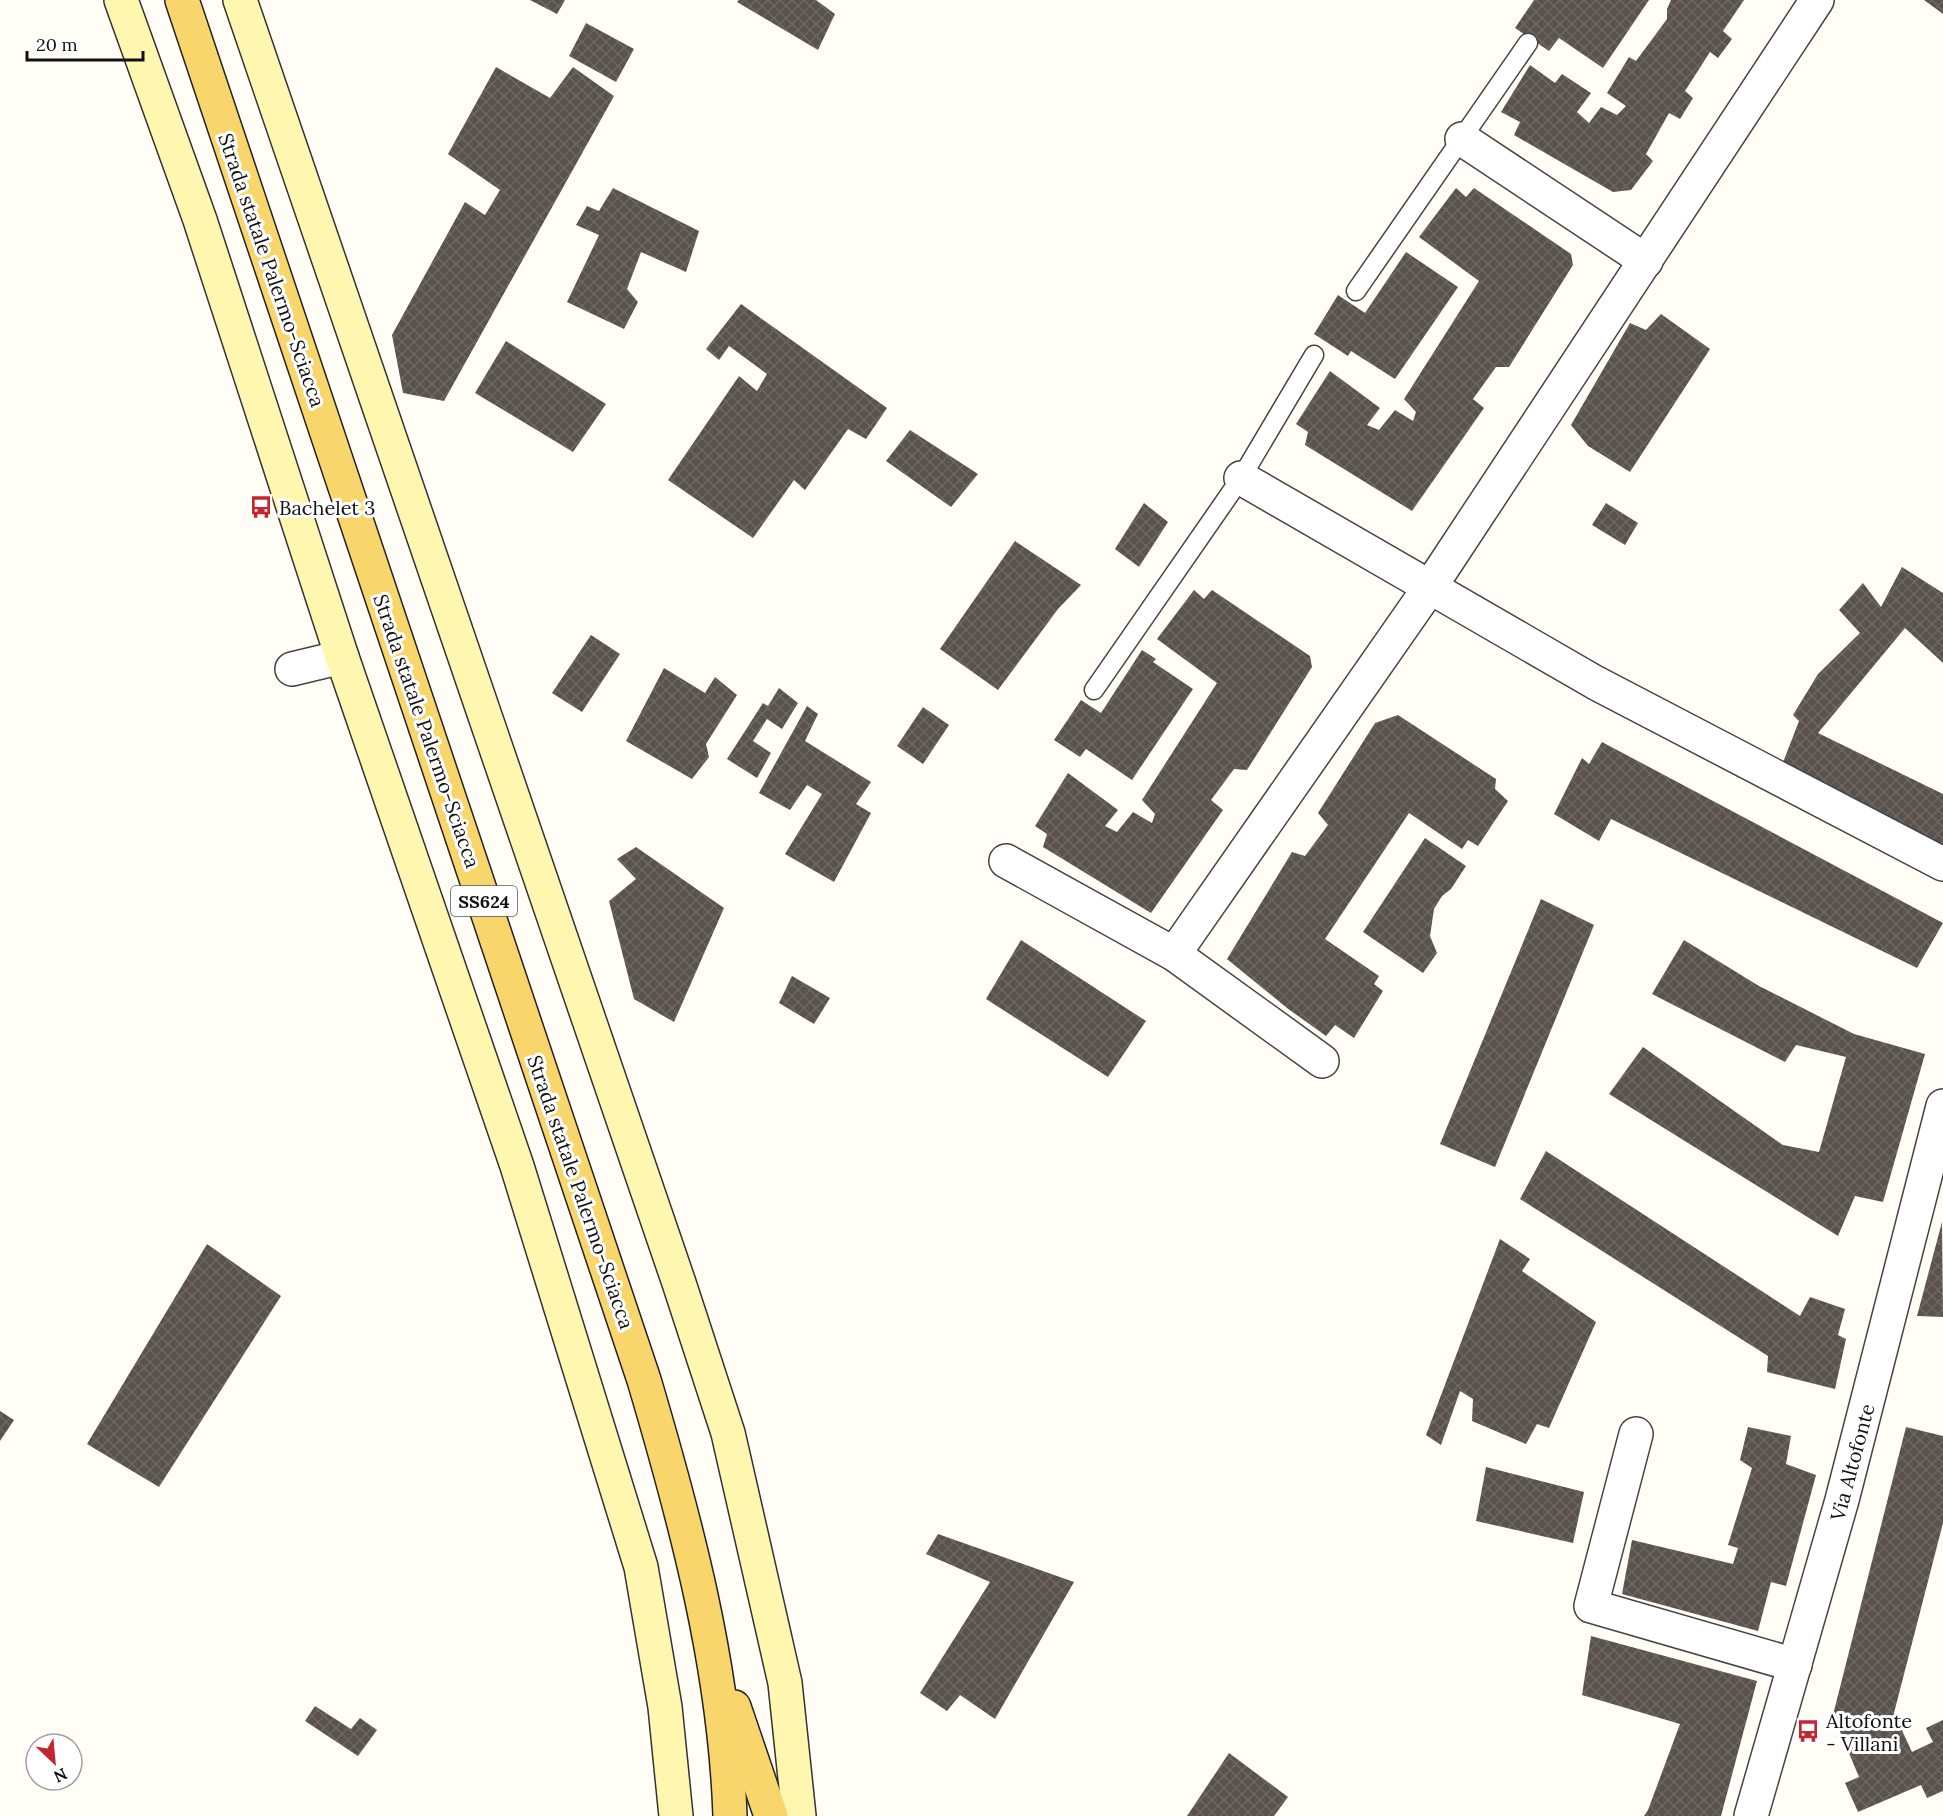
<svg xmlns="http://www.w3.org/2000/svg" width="1943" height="1816" font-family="Lora,serif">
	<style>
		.building { fill: url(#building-cross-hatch) }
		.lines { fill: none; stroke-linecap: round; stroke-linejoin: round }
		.service-casing { stroke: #444; stroke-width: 21 }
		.minor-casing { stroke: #444; stroke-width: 36 }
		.tertiary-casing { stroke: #444; stroke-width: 36 }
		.secondary-casing { stroke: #333; stroke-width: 36 }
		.primary-casing { stroke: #222; stroke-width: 36 }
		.service { stroke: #fff; stroke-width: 18 }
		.minor { stroke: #fff; stroke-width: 33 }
		.tertiary { stroke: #fff; stroke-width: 33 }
		.secondary { stroke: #fff6b0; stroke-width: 33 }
		.primary { stroke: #f9d66b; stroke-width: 33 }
		.labels { text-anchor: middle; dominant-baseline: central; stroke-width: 6; stroke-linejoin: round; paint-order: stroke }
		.shield { fill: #fff; stroke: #585858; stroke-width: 1.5 }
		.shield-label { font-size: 18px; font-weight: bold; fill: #111 }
		.street-label { font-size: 20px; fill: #111; stroke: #fff }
		.poi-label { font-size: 20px; fill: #111; stroke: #fff; text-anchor: start }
	</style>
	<defs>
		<pattern id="building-cross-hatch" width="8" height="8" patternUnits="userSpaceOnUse" patternTransform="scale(1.5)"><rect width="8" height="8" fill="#5a524d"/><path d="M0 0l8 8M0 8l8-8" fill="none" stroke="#6d6662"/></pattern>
	</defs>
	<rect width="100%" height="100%" fill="#fffdf5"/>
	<!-- building -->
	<g class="building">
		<polygon points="530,0 565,0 557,14"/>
		<polygon points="739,0 816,0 835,14 818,50 737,2"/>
		<polygon points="1534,0 1649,0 1603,68 1559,38 1549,51 1515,28"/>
		<polygon points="1671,0 1744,0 1723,31 1732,39 1718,58 1710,52 1685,91 1693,98 1680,119 1669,113 1646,154 1653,161 1631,190 1613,192 1514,135 1520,122 1501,112 1530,65 1555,83 1562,74 1591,93 1577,112 1589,123 1601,107 1617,115 1626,106 1607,93 1629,57 1636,61 1667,19 1667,9"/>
		<polygon points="1924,0 1943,0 1943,14"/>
		<polygon points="586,23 634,49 616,82 569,56"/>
		<polygon points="496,67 550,98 573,67 614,96 444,401 403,393 392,335 465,202 485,215 500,190 448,154"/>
		<polygon points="613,188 699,231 686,272 641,252 627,289 638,302 624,329 567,302 599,235 576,225 587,206 599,211"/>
		<polygon points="1456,188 1466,197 1474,188 1571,254 1573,265 1509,367 1496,367 1473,399 1484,408 1412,511 1305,445 1308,432 1296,424 1330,371 1380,408 1367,425 1379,430 1395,410 1413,421 1416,412 1404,399 1479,281 1419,237"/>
		<polygon points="1406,252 1458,287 1395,379 1351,351 1348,356 1314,334 1338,295 1365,313"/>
		<polygon points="741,304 887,408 866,439 848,429 805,490 794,480 753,538 668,480 739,376 757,391 767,374 729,346 719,360 706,349"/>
		<polygon points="1661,314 1710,349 1630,472 1588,446 1571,425 1630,323 1646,330"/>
		<polygon points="506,341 606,404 573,452 475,393"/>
		<polygon points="910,430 978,474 951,507 886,461"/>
		<polygon points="1144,503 1168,522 1139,567 1115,549"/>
		<polygon points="1606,503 1638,523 1625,545 1592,525"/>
		<polygon points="1015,541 1081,585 1058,609 998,690 940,649"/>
		<polygon points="1902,567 1943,593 1943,663 1905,628 1818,733 1943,794 1943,847 1782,765 1799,721 1793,715 1818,674 1860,633 1839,610 1863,583 1881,607"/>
		<polygon points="1194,590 1204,599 1212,590 1310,656 1312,667 1247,770 1234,769 1211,800 1223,810 1151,913 1043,847 1047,834 1035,826 1068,773 1118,810 1105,826 1117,832 1133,812 1152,823 1155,814 1142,800 1217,683 1157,639"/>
		<polygon points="591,635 620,654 582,712 552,693"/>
		<polygon points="1142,650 1156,659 1153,662 1193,689 1132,780 1086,749 1080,757 1054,740 1081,700 1101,713"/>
		<polygon points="664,668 705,693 715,677 737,695 706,744 709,757 692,779 626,741"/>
		<polygon points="779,688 798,703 782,729 767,719 753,741 771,753 757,778 727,759 763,703 768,706"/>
		<polygon points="807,706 818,714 805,741 871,782 856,804 871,813 834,882 785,854 822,794 807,785 790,810 759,793"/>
		<polygon points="923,707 949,725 923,764 897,746"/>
		<polygon points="1398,715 1496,779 1495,789 1508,801 1478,846 1468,840 1462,849 1409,813 1325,939 1379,976 1374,984 1383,991 1354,1038 1335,1025 1326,1036 1287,1008 1227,959 1292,852 1305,856 1328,825 1318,813 1375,723"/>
		<polygon points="1602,742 1943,923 1917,968 1611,819 1599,841 1554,814 1582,758 1589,764"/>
		<polygon points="1425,838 1466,866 1451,889 1442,896 1434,909 1430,936 1437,953 1423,973 1363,932"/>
		<polygon points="636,847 724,908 674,1022 634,999 609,901 636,879 617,859"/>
		<polygon points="1541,899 1594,925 1495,1167 1440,1144"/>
		<polygon points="1021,940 1146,1021 1108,1077 986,999"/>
		<polygon points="1684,940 1759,986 1854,1034 1925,1054 1883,1202 1855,1196 1838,1236 1609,1094 1643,1047 1783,1145 1819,1152 1846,1057 1796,1045 1785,1062 1652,994"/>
		<polygon points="792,976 830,998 814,1024 779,1003"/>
		<polygon points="1546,1151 1800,1316 1810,1297 1845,1309 1838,1335 1846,1339 1835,1389 1767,1372 1768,1356 1520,1199"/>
		<polygon points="1942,1222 1943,1317 1917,1316"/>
		<polygon points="1500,1239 1530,1259 1522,1271 1596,1322 1549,1428 1537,1424 1526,1444 1472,1421 1473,1399 1460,1391 1441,1445 1426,1435"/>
		<polygon points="207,1244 281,1296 159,1487 87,1444"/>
		<polygon points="0,1411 14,1420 0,1441"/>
		<polygon points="1748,1427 1791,1436 1786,1464 1816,1475 1786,1586 1771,1582 1758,1631 1622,1594 1632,1540 1733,1564 1738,1548 1728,1545 1752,1468 1740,1460"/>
		<polygon points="1906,1427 1943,1436 1943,1523 1894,1713 1912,1752 1933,1742 1926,1728 1943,1720 1943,1791 1927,1798 1921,1785 1858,1812 1845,1783 1859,1777 1833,1715"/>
		<polygon points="1486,1467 1584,1492 1573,1543 1476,1521"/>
		<polygon points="938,1534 1074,1582 995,1719 960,1695 947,1711 920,1693 990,1582 926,1554"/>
		<polygon points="1591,1636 1757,1681 1721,1816 1644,1816 1648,1810 1680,1724 1582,1695"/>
		<polygon points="315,1706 351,1729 360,1718 377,1730 358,1756 305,1721"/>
		<polygon points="1229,1753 1288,1797 1274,1816 1187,1816"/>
	</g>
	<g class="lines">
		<!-- service casing -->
		<g class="service-casing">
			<g id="service">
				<polyline points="1356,291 1528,43"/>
				<polyline points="1094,690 1241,478 1314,355"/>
			</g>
		</g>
		<!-- minor casing -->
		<g class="minor-casing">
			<g id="minor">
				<polyline points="1462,139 1646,261"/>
				<polyline points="1241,478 1596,683 1943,864"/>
				<polyline points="292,669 342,657"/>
				<polyline points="1006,861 1174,954 1322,1061"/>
				<polyline points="1174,954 1430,587 1817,0"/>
				<polyline points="1636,1434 1591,1606 1795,1665"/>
			</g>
		</g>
		<!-- tertiary casing -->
		<g class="tertiary-casing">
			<polyline id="tertiary" points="1751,1816 1842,1500 1943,1106"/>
		</g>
		<!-- secondary casing -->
		<g class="secondary-casing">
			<g id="secondary">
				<polyline points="121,0 200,220 342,657 517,1166 641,1567 665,1707 676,1816"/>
				<polyline points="240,0 679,1283 728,1433 785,1683 799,1816"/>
			</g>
		</g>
		<!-- primary casing -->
		<g class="primary-casing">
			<g id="primary">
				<path d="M 182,0 L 644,1380 C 686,1522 725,1667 730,1816"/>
				<polyline points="734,1707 771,1816"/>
			</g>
		</g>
		<!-- service -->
		<use href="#service" class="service"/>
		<!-- minor -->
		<use href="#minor" class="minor"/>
		<!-- tertiary -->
		<use href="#tertiary" class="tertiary"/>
		<!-- secondary -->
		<use href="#secondary" class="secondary"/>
		<!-- primary -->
		<use href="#primary" class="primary"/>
	</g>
	<!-- icons -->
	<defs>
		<g id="bus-bare" transform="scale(1.8)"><path d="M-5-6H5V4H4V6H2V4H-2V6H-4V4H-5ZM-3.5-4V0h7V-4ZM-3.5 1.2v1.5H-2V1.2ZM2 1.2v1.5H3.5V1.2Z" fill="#c4262e" stroke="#fff" stroke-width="2.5" paint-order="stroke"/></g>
	</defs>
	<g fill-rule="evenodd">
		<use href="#bus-bare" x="261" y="507"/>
		<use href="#bus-bare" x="1808" y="1731"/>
	</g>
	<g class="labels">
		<!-- shield labels -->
		<rect class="shield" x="451" y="886" width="66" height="30" rx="4.5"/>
		<g class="shield-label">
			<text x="484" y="901">SS624</text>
		</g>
		<!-- street labels -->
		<g class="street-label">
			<text transform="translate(272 270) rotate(71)">Strada statale Palermo-Sciacca</text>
			<text transform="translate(427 731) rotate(71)">Strada statale Palermo-Sciacca</text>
			<text transform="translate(581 1192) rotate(71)">Strada statale Palermo-Sciacca</text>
			<text transform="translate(1852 1462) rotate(-75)">Via Altofonte</text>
		</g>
		<!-- poi labels -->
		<g class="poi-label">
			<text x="279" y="507">Bachelet 3</text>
			<text x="1826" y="1720">Altofonte<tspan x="1826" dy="23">- Villani</tspan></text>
		</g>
	</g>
	<!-- north arrow -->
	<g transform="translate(54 1762) rotate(154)"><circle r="28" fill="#ffffff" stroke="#a0a0a0" stroke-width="1.5"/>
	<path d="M0-4.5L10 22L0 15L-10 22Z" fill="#c4262e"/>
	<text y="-9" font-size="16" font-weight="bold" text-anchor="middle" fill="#111111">N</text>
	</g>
	<!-- scale -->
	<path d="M27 51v9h116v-9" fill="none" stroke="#111111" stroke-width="3"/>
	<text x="36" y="51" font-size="18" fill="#111111" stroke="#ffffff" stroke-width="4.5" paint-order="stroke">20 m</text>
</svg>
